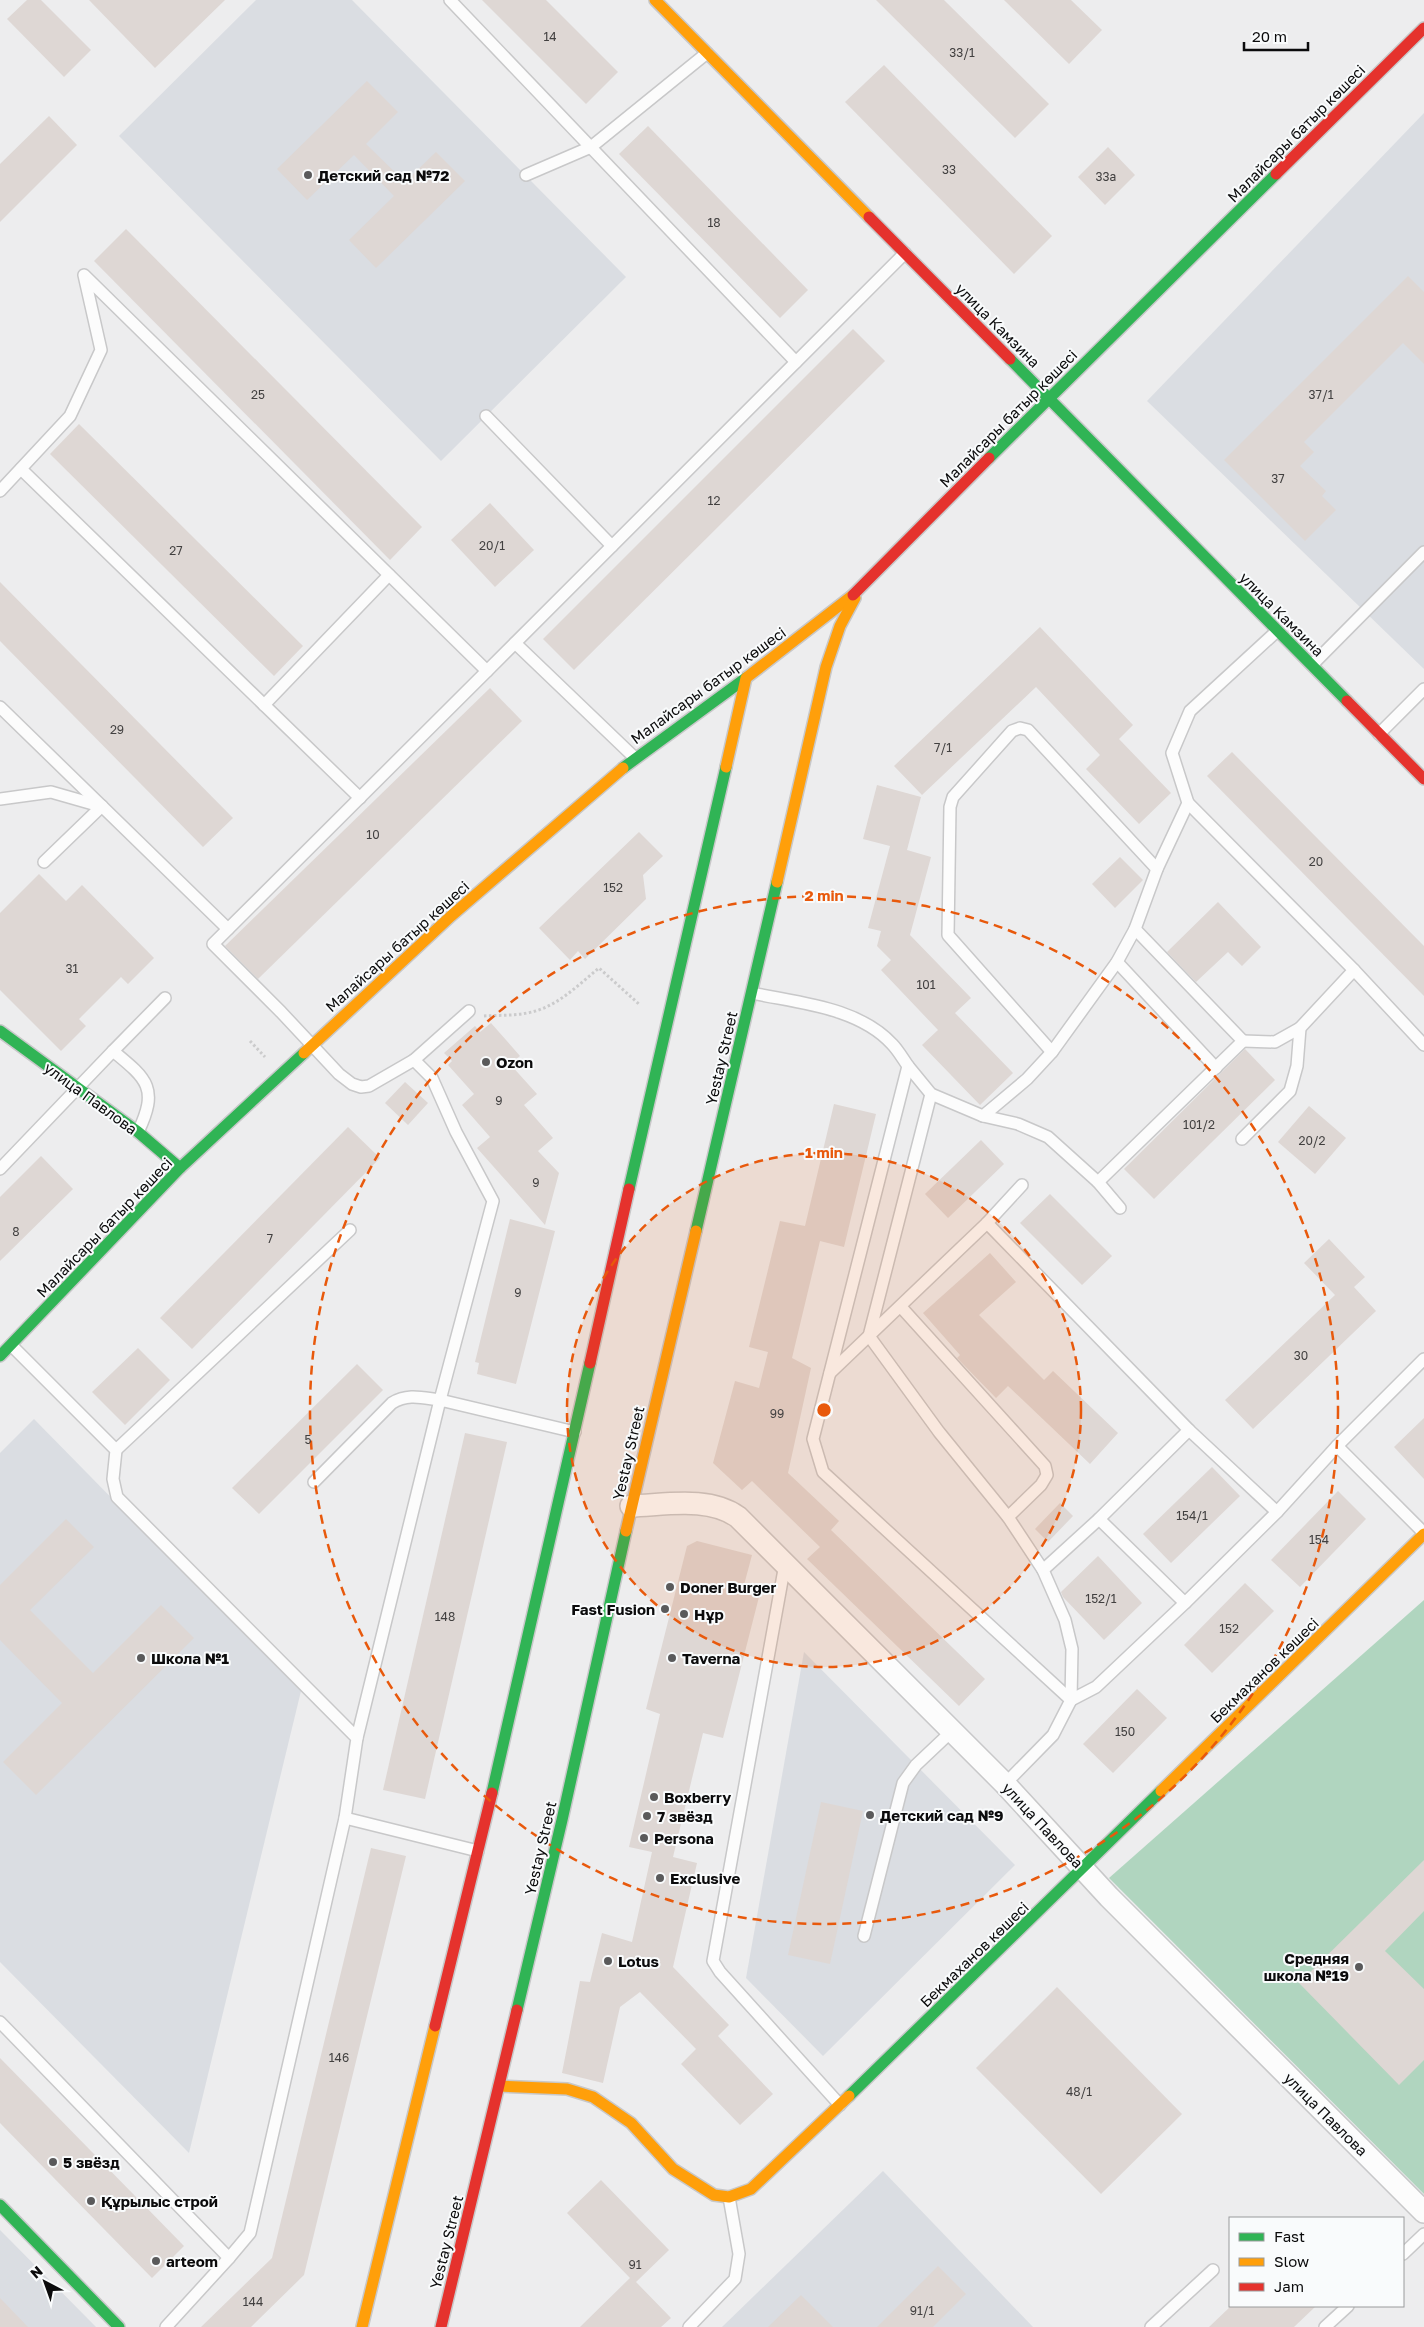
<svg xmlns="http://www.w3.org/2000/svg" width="1424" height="2327" font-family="'Golos Text',sans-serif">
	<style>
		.built { fill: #dadde2 }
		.forest { fill: #b0d5bf }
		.building { fill: #ded7d4 }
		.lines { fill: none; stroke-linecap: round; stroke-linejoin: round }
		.lane-casing { stroke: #c8c8c9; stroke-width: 14 }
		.street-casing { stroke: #c8c8c9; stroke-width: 24 }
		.fast-casing { stroke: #c8c8c9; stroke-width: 14 }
		.slow-casing { stroke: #c8c8c9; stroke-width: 14 }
		.jam-casing { stroke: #c8c8c9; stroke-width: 14 }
		.path { stroke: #cbcbcc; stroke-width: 3; stroke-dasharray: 2.5 2.5; stroke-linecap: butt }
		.lane { stroke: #fcfcfc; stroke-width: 11 }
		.street { stroke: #fcfcfc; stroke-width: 21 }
		.fast { stroke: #30b455; stroke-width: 11 }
		.slow { stroke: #ff9f0a; stroke-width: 11 }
		.jam { stroke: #e5322d; stroke-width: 11 }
		.ring { fill: none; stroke: #e8590c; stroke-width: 2.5; stroke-dasharray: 9 6 }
		.poi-dot { fill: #5a5a5b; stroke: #f9fbfc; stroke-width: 2 }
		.labels { text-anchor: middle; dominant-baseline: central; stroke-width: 4; stroke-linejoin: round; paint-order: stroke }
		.number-label { font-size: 12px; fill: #424040 }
		.street-label { font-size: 15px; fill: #0b0b0c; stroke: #f9fbfc }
		.poi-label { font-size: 15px; font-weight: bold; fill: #0b0b0c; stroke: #f9fbfc; text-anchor: start }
		.centre { fill: #e8590c; stroke: #f9fbfc; stroke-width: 2.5 }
		.ring-label { font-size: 15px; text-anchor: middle; font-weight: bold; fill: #e8590c; stroke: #f9fbfc; stroke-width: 4; stroke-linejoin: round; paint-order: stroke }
	</style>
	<rect width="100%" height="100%" fill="#ededee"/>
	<!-- built -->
	<g class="built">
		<polygon points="256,0 352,0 626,277 441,461 119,136"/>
		<polygon points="1424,113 1424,669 1147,401"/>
		<polygon points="34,1419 301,1691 189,2153 0,1962 0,1453"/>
		<polygon points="804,1652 1015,1865 823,2056 746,1978"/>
		<polygon points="883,2171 1033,2327 722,2327"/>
		<polygon points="0,2230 96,2327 0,2327"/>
	</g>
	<!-- forest -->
	<polygon class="forest" points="1424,1600 1424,2194 1109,1878"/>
	<!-- building -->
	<g class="building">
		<polygon points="27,0 41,0 91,50 64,77 7,19"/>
		<polygon points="89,0 225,0 155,68"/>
		<polygon points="482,0 546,0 618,72 586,104"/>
		<polygon points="876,0 944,0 1049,104 1015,138"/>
		<polygon points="1004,0 1071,0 1102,30 1069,64"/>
		<polygon points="884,65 1052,236 1014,274 845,102"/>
		<polygon points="367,81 398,112 366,144 405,182 436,152 465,181 376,268 349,240 394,196 354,155 307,200 277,169"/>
		<polygon points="49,116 77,145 0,222 0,164"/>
		<polygon points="648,126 808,290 780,318 619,154"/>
		<polygon points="1108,147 1135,175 1105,205 1078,177"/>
		<polygon points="126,229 422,527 390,560 94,261"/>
		<polygon points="1408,276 1424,292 1424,364 1403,343 1304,442 1314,452 1300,466 1326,491 1322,496 1336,510 1305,541 1224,460"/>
		<polygon points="853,329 885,361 574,670 543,639"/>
		<polygon points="79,424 303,646 274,676 50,454"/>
		<polygon points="490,503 534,550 495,587 451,540"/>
		<polygon points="0,582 233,818 203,847 0,641"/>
		<polygon points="1040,627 1133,725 1119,739 1171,793 1139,824 1086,769 1100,755 1036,687 922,795 894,766"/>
		<polygon points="490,688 522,721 258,979 225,946"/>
		<polygon points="1232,752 1424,946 1424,996 1207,776"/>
		<polygon points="877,785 921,797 907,850 931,857 910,935 971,998 955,1013 1013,1073 980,1105 922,1045 938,1030 881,970 891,960 877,946 881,931 868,928 890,846 863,839"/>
		<polygon points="639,832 663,856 643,875 646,899 585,959 578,951 570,960 539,928"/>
		<polygon points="1120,857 1143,880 1115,908 1092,884"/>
		<polygon points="39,874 66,901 82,885 154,958 128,984 121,977 79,1019 86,1026 61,1051 0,990 0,913"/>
		<polygon points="1218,902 1261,947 1242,966 1228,952 1196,982 1167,952"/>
		<polygon points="491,1023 520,1056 510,1064 537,1094 524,1105 553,1138 538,1151 559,1173 545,1225 477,1148 490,1137 462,1105 474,1094 448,1065 452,1061 444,1053 475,1026 480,1032"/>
		<polygon points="1245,1049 1275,1080 1154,1199 1124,1169"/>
		<polygon points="405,1082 428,1103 408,1125 385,1103"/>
		<polygon points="834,1104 876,1114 844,1247 820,1241 792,1358 811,1368 788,1473 839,1521 831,1530 985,1679 959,1706 807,1559 820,1547 752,1481 742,1490 713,1463 735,1381 759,1388 768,1352 749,1347 780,1221 805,1226"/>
		<polygon points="1309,1106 1346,1138 1315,1174 1278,1142"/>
		<polygon points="348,1127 380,1158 192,1349 160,1318"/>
		<polygon points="981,1140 1004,1164 948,1218 925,1194"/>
		<polygon points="41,1156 73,1189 0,1261 0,1197"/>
		<polygon points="1050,1194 1112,1256 1082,1285 1020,1223"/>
		<polygon points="510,1219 555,1231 516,1384 477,1374 479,1363 475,1362"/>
		<polygon points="1329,1239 1365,1277 1354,1287 1376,1311 1253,1429 1225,1400 1335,1295 1304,1263"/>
		<polygon points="990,1253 1016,1282 979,1315 1044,1380 1053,1371 1118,1433 1090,1464 1008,1386 996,1398 957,1358 960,1355 923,1313"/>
		<polygon points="138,1348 170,1380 125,1425 92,1392"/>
		<polygon points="357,1364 383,1390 259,1514 232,1488"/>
		<polygon points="1424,1418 1424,1479 1394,1447"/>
		<polygon points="465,1433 507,1442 425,1799 383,1790"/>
		<polygon points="1212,1467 1240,1496 1171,1563 1143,1534"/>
		<polygon points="1338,1491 1366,1519 1300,1587 1271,1560"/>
		<polygon points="1060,1503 1073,1516 1048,1542 1035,1529"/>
		<polygon points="66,1519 94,1547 30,1610 93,1673 161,1605 194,1638 36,1795 3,1762 62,1703 0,1640 0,1585"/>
		<polygon points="697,1541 752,1555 744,1585 761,1589 723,1738 703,1733 673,1857 697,1863 673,1967 729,2025 718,2036 773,2094 740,2125 681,2064 696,2049 640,1992 620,2007 603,2083 562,2073 580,1981 590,1982 602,1933 632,1942 652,1852 629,1847 660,1714 646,1709 687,1546"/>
		<polygon points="1098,1556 1142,1603 1104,1640 1063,1597 1061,1592"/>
		<polygon points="1245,1583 1274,1611 1212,1673 1184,1645"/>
		<polygon points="1137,1689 1167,1718 1113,1773 1083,1744"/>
		<polygon points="821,1802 863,1811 830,1964 788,1955"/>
		<polygon points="371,1848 406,1856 304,2275 251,2327 201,2327 272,2258"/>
		<polygon points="1424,1860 1424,1911 1385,1951 1424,1989 1424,2060 1399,2085 1299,1983"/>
		<polygon points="1057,1987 1182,2114 1101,2194 976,2068"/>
		<polygon points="0,2058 184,2246 152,2278 0,2123"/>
		<polygon points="601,2180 669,2250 636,2282 671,2318 661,2327 580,2327 630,2278 567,2213"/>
		<polygon points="938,2266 966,2294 933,2327 877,2327"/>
		<polygon points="801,2295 833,2327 768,2327"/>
		<polygon points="0,2298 28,2327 0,2327"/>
		<polygon points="1231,2306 1316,2306 1294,2327 1209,2327"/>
	</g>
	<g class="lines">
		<!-- lane casing -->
		<g class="lane-casing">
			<g id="lane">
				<polyline points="450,0 796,362"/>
				<polyline points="526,175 591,147 707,53"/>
				<polyline points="486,416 612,546"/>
				<polyline points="21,469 360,798"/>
				<path d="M 0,491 L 70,416 L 101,350 L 84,275 L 487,671 L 213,944 L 281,1012 L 339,1074 L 352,1084 L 361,1087 L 369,1086 L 414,1060 L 432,1078 L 456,1132 L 493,1201 L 440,1400 C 423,1398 408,1393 392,1403 L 314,1482"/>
				<polyline points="515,643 635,758"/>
				<polyline points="1312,665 1424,552"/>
				<polyline points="487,671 905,253"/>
				<polyline points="264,705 389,575"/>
				<polyline points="0,707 228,929"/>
				<polyline points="1379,734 1424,689"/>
				<polyline points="0,799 51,792 100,806"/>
				<polyline points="1188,803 1354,970 1300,1028 1275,1042 1243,1041"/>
				<polyline points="44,862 102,806"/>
				<polyline points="1117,962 1216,1068"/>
				<polyline points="1354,970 1424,1045"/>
				<path d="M 752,993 C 798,1003 858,1007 892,1044 C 898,1050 903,1059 908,1066 L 813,1439 L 823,1472 L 1071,1700 L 1053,1735 L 1005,1784"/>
				<polyline points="1052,1052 948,935 950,807 953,797 1012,731 1020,728 1028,730 1157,869"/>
				<polyline points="414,1060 469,1011"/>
				<polyline points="908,1066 931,1094 983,1116 1027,1079 1052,1052 1117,962 1135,929 1157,869 1188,803 1172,753 1190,711 1277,631"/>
				<polyline points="931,1094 869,1336 939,1432 1008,1517 1043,1570"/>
				<polyline points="983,1116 1018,1124 1048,1137 1098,1182 1243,1041 1135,929"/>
				<path d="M 138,1132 C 159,1088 147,1079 113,1051 L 165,998"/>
				<polyline points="1242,1139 1290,1091 1297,1066 1300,1028"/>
				<polyline points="0,1169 113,1051"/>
				<polyline points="1098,1182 1120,1208"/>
				<polyline points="987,1223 1022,1185"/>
				<polyline points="901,1307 1045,1466 1047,1475 1041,1485 1008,1517"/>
				<polyline points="830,1373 987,1223 1189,1430 1099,1519 1043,1570 1065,1620 1072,1649 1071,1700 1096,1687 1185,1603 1277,1512 1337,1446 1424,1359"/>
				<polyline points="1189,1430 1277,1512"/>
				<polyline points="1337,1446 1424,1533"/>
				<polyline points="116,1450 350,1230"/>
				<polyline points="1099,1519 1185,1603"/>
				<polyline points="785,1564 713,1961 720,1972 840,2105"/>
				<polyline points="357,1738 440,1400 575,1432"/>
				<polyline points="345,1818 478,1851"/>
				<polyline points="864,1936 903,1783 916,1765 952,1731"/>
				<polyline points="0,2022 229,2258 250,2233 345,1818 357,1738 117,1497 113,1479 116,1450 11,1345"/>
				<polyline points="1403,2254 1424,2234"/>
				<polyline points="166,2327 229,2258"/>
				<polyline points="689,2327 735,2279 739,2254 729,2197"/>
				<polyline points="1151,2327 1213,2270"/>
				<polyline points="1325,2327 1348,2306"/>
			</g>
		</g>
		<!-- street casing -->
		<g class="street-casing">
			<path id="street" d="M 631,1506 C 665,1505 709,1496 738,1517 L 1005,1784 L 1109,1897 L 1424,2212"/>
		</g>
		<!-- fast casing -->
		<g class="fast-casing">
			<g id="fast">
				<polyline points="1010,359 1347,701"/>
				<polyline points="989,458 1276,174"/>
				<polyline points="623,768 746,678"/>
				<polyline points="0,1031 138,1132 180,1168"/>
				<polyline points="629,1189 726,767"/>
				<polyline points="696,1231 777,882"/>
				<polyline points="0,1356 180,1168 304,1053"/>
				<polyline points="492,1793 590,1363"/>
				<polyline points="517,2010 562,1820 626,1531"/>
				<polyline points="849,2096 1161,1791"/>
				<polyline points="0,2205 119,2327"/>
			</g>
		</g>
		<!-- slow casing -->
		<g class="slow-casing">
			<g id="slow">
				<polyline points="655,0 869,217"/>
				<polyline points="726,767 746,678 853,595"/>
				<polyline points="777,882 826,667 840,626 855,598"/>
				<polyline points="304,1053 451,916 623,768"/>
				<polyline points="626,1531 696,1231"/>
				<polyline points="1161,1791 1424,1534"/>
				<polyline points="499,2086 567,2089 593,2097 631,2123 673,2169 714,2195 729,2197 751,2189 849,2096"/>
				<polyline points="362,2327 435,2026"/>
			</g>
		</g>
		<!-- jam casing -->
		<g class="jam-casing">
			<g id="jam">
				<polyline points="1276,174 1424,28"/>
				<polyline points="869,217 1010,359"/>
				<polyline points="853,595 989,458"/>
				<polyline points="1347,701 1424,779"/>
				<polyline points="590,1363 629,1189"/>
				<polyline points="435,2026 492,1793"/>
				<polyline points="441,2327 517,2010"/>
			</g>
		</g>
		<!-- path -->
		<g class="path">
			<path d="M 484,1016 C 498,1015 513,1016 527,1013 C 556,1008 577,986 599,968 L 640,1005"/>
			<polyline points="250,1041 265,1057"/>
		</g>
		<!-- lane -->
		<use href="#lane" class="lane"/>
		<!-- street -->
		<use href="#street" class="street"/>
		<!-- fast -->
		<use href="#fast" class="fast"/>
		<!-- slow -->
		<use href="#slow" class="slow"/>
		<!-- jam -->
		<use href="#jam" class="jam"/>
	</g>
	<!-- distance rings -->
	<circle cx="824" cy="1410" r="257" fill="#e8590c" fill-opacity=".12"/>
	<g class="ring">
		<circle cx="824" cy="1410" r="257"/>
		<circle cx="824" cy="1410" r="514"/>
	</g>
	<!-- markers -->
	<g class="poi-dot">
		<circle cx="308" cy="175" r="5"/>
		<circle cx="486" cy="1062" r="5"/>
		<circle cx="670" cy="1587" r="5"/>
		<circle cx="665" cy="1609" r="5"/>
		<circle cx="684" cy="1614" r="5"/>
		<circle cx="141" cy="1658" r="5"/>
		<circle cx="672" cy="1658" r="5"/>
		<circle cx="654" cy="1797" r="5"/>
		<circle cx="870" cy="1815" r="5"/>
		<circle cx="647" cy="1816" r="5"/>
		<circle cx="644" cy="1838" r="5"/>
		<circle cx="660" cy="1878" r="5"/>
		<circle cx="608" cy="1961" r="5"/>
		<circle cx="1359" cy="1967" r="5"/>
		<circle cx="53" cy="2162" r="5"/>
		<circle cx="91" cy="2201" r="5"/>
		<circle cx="156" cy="2261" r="5"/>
	</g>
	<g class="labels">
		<!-- number labels -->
		<g class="number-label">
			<text x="550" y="36">14</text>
			<text x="962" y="52">33/1</text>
			<text x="949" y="169">33</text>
			<text x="1106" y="176">33а</text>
			<text x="714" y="222">18</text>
			<text x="258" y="394">25</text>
			<text x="1321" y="394">37/1</text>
			<text x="1278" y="478">37</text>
			<text x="714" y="500">12</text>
			<text x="492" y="545">20/1</text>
			<text x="176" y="550">27</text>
			<text x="117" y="729">29</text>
			<text x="943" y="747">7/1</text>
			<text x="373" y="834">10</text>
			<text x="1316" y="861">20</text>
			<text x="613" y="887">152</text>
			<text x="72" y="968">31</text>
			<text x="926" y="984">101</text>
			<text x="499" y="1100">9</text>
			<text x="1199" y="1124">101/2</text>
			<text x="1312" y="1140">20/2</text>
			<text x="536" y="1182">9</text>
			<text x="16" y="1231">8</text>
			<text x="270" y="1238">7</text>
			<text x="518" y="1292">9</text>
			<text x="1301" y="1355">30</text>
			<text x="777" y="1413">99</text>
			<text x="308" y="1439">5</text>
			<text x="1192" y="1515">154/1</text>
			<text x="1319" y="1539">154</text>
			<text x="1101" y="1598">152/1</text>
			<text x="445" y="1616">148</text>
			<text x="1229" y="1628">152</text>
			<text x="1125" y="1731">150</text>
			<text x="339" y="2057">146</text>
			<text x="1079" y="2091">48/1</text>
			<text x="635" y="2264">91</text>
			<text x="253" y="2301">144</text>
			<text x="922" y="2310">91/1</text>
		</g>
		<!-- street labels -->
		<g class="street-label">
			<text transform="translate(1296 133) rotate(-45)">Малайсары батыр көшесі</text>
			<text transform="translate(998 325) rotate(45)">улица Камзина</text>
			<text transform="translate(1008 418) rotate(-45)">Малайсары батыр көшесі</text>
			<text transform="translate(1282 614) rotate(45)">улица Камзина</text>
			<text transform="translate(708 685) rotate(-36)">Малайсары батыр көшесі</text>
			<text transform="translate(397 946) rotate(-42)">Малайсары батыр көшесі</text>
			<text transform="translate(721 1058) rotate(-77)">Yestay Street</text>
			<text transform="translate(91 1098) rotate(36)">улица Павлова</text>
			<text transform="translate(104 1227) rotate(-46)">Малайсары батыр көшесі</text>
			<text transform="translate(628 1453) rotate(-77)">Yestay Street</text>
			<text transform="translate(1264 1670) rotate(-44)">Бекмаханов көшесі</text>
			<text transform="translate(1043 1825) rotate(47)">улица Павлова</text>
			<text transform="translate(540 1848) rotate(-77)">Yestay Street</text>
			<text transform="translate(974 1954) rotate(-44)">Бекмаханов көшесі</text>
			<text transform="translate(1326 2114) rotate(45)">улица Павлова</text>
			<text transform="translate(446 2242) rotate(-76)">Yestay Street</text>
		</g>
		<!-- poi labels -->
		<g class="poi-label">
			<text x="318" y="175">Детский сад №72</text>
			<text x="496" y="1062">Ozon</text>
			<text x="680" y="1587">Doner Burger</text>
			<text x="655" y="1609" text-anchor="end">Fast Fusion</text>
			<text x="694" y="1614">Нұр</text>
			<text x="151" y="1658">Школа №1</text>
			<text x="682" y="1658">Taverna</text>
			<text x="664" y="1797">Boxberry</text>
			<text x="880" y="1815">Детский сад №9</text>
			<text x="657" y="1816">7 звёзд</text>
			<text x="654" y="1838">Persona</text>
			<text x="670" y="1878">Exclusive</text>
			<text x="1349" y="1958" text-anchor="end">Средняя<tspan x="1349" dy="17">школа №19</tspan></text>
			<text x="618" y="1961">Lotus</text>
			<text x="63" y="2162">5 звёзд</text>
			<text x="101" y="2201">Құрылыс строй</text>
			<text x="166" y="2261">arteom</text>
		</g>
	</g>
	<circle cx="824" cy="1410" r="8" class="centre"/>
	<g class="ring-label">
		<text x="824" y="901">2 min</text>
		<text x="824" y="1158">1 min</text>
	</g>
	<!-- legend -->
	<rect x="1229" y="2217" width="175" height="90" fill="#f9fbfc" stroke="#9a9b9c"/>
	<rect x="1239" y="2233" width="25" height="8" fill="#30b455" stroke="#9a9b9c"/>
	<text x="1274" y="2242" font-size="15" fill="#0b0b0c">Fast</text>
	<rect x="1239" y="2258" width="25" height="8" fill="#ff9f0a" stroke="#9a9b9c"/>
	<text x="1274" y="2267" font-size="15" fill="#0b0b0c">Slow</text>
	<rect x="1239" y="2283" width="25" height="8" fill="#e5322d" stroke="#9a9b9c"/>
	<text x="1274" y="2292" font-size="15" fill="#0b0b0c">Jam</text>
	<!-- north arrow -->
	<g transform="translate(45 2282) rotate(319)" stroke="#f9fbfc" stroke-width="4" paint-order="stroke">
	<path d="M0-4L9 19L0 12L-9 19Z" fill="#0b0b0c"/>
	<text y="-8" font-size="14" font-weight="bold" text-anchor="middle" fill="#0b0b0c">N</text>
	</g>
	<!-- scale -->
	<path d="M1244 42v8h64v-8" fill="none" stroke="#0b0b0c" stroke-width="2.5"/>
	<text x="1252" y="42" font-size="15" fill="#0b0b0c" stroke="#f9fbfc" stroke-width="4" paint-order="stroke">20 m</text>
</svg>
